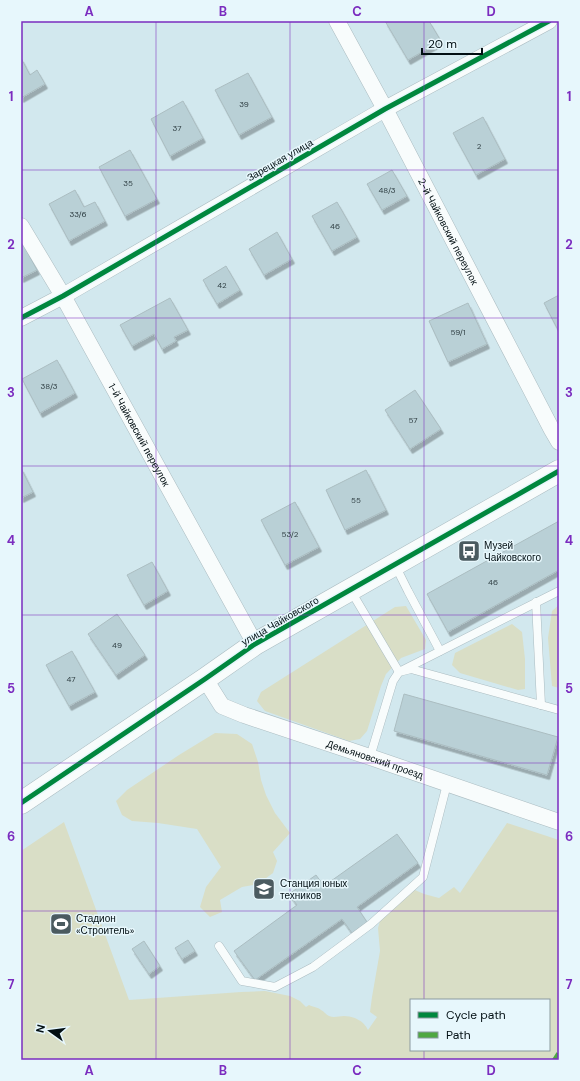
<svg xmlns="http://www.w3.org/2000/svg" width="580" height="1081" font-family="'DM Sans',sans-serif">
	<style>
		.green { fill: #d9dec6; fill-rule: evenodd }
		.building { fill: #b9d0d6; stroke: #abbdc1; filter: url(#shadow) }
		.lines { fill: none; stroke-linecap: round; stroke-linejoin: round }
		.lane-casing { stroke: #abbcc1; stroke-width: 9 }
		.street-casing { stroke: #abbcc1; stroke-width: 17 }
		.secondary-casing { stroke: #abbcc1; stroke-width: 23 }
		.lane { stroke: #f8fcfc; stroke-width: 8 }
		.street { stroke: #f8fcfc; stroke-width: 16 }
		.secondary { stroke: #f8fcfc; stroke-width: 22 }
		.quiet { stroke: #4fa842; stroke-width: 4; stroke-dasharray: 8 4; stroke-linecap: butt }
		.cycleway-casing { stroke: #e7f7fc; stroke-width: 8 }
		.cycleway { stroke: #00873e; stroke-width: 5 }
		.grid { fill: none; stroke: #7b2cbf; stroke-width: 1; stroke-opacity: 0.55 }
		.labels { text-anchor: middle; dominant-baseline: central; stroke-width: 3; stroke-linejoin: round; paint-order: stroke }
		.number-label { font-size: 8px; fill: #314045 }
		.street-label { font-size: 10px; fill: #020f13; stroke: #e7f7fc }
		.poi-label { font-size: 10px; fill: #020f13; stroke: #e7f7fc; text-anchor: start }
		.neatline { fill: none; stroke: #7b2cbf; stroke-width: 1.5 }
		.grid-label { font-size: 13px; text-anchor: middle; font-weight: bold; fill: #7b2cbf }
	</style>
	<defs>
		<filter id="shadow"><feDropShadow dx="2.5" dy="4.5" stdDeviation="0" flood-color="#0004"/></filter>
	</defs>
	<rect width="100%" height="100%" fill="#d2e8ee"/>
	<!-- green -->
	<g class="green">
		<polygon points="559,605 559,688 552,686 548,638 552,611"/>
		<polygon points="406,606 426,640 425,649 401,658 386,674 381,686 367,731 360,739 349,741 265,711 257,701 261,692 395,607"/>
		<polygon points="512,624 522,632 525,659 525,689 518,690 460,673 452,665 455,653"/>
		<polygon points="215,733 237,734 252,744 258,762 261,780 266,795 275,813 290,833 273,852 277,861 273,873 258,884 242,887 220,900 222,912 210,917 200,907 206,887 221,867 197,829 158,823 132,821 122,815 116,801 127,790 179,755"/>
		<path d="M 64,822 L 129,1000 L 241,992 L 265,991 L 290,996 L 300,1001 L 306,1007 L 309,1005 C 313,1007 318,1007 321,1010 C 324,1011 326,1015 329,1016 C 334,1018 339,1016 344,1016 C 354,1016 364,1021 368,1030 L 377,1017 L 370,1012 L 372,997 L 380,951 L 378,928 L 383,911 L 408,887 L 424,894 L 439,898 L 454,887 L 460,893 L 507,823 L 559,840 L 559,1060 L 21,1060 L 21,851 ZM 411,1000 L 549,1000 L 549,1050 L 411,1050 Z"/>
	</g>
	<!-- building -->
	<g class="building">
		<polygon points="385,21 429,21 441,41 408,60"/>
		<polygon points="21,58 30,75 37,70 45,84 21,98"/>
		<polygon points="248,73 272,117 239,135 215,90"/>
		<polygon points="183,101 203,138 170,156 151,119"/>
		<polygon points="483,117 505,159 476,175 453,133"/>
		<polygon points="130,150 157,199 125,216 99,167"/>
		<polygon points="392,170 407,196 382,210 367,184"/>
		<polygon points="75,190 84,207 95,202 105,221 69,241 49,204"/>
		<polygon points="337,202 357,237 332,251 312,216"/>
		<polygon points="277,232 292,259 264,275 249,249"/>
		<polygon points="21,240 37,270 21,278"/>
		<polygon points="226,266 240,290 217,304 203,280"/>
		<polygon points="559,295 559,332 544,303"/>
		<polygon points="170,298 188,330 174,337 176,341 162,349 154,334 132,346 120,325"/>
		<polygon points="468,303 487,344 448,362 429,321"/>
		<polygon points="57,360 75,393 40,413 22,379"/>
		<polygon points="415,390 441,429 410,449 385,410"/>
		<polygon points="21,468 33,492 21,498"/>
		<polygon points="366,470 386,510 345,530 326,490"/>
		<polygon points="295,502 319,547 285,565 261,520"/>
		<polygon points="559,521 559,570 448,632 427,594"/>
		<polygon points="152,562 168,591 144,605 127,575"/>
		<polygon points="117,614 145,655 116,675 88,634"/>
		<polygon points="72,651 95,692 69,706 46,665"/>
		<polygon points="404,694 558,737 547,775 394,731"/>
		<polygon points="397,834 418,863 357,907 367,922 352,933 342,919 255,980 234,951 297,905 289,894 316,875 324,886"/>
		<polygon points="188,940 195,951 182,959 175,948"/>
		<polygon points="144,941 160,966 149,974 132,949"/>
	</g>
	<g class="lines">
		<!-- lane casing -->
		<g class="lane-casing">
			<g id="lane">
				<polyline points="395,565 408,591 440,651"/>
				<polyline points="351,591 399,672 559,591"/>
				<polyline points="536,602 541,705"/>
				<polyline points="370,757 393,681 399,672 411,669 559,710"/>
				<polyline points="219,946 242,981 275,987 313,967 371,924 423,877 447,784"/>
			</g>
		</g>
		<!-- street casing -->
		<g class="street-casing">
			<g id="street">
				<path id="s1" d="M 337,21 L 385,109 L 552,430 L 559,442"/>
				<path id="s2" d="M 21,226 L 63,296 L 255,644"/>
				<polyline points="21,318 63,296 385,109 549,21"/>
				<path id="s3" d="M 205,679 L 222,706 L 244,715 L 370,757 L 559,822"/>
			</g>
		</g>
		<!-- secondary casing -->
		<g class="secondary-casing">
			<polyline id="secondary" points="21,803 205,679 255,644 559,471"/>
		</g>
		<!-- lane -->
		<use href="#lane" class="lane"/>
		<!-- street -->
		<use href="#street" class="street"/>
		<!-- secondary -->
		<use href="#secondary" class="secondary"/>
		<!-- quiet -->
		<polyline class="quiet" points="554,1060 559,1052"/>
		<!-- cycleway casing -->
		<g class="cycleway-casing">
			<g id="cycleway">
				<polyline points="21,318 63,296 385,109 549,21"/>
				<polyline points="21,803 205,679 255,644 559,471"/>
			</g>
		</g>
		<!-- cycleway -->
		<use href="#cycleway" class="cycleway"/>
	</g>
	<!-- grid -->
	<path class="grid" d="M 156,21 L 156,1060M 290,21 L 290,1060M 424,21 L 424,1000M 21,170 L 559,170M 21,318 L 559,318M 21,466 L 559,466M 21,615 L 559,615M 21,763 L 559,763M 21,911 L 559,911M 424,1050 L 424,1060"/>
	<!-- icons -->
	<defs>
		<g id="bus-square" transform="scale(1.15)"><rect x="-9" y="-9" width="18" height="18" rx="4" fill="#4b5b60" stroke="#e7f7fc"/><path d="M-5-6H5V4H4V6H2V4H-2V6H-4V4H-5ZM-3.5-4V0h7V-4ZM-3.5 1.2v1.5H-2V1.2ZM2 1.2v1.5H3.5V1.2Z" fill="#fff"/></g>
		<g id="school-square" transform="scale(1.15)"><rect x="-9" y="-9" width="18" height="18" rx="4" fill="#4b5b60" stroke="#e7f7fc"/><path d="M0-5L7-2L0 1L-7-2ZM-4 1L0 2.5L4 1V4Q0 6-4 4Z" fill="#fff"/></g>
		<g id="stadium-square" transform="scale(1.15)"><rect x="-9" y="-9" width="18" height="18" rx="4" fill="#4b5b60" stroke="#e7f7fc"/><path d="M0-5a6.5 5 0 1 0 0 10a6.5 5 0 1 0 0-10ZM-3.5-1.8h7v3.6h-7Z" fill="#fff"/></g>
	</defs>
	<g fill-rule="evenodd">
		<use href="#bus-square" x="469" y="551"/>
		<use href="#school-square" x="264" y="889"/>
		<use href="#stadium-square" x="61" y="924"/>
	</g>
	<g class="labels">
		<!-- number labels -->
		<g class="number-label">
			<text x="244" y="104">39</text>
			<text x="177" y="128">37</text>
			<text x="479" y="146">2</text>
			<text x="128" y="183">35</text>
			<text x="387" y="190">48/3</text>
			<text x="78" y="214">33/6</text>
			<text x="335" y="226">46</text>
			<text x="222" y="285">42</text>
			<text x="458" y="332">59/1</text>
			<text x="49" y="386">38/3</text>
			<text x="413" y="420">57</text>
			<text x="356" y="500">55</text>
			<text x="290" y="534">53/2</text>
			<text x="493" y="582">46</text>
			<text x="117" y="645">49</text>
			<text x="71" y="679">47</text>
		</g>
		<!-- street labels -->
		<g class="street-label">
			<text transform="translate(280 160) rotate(-30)">Зарецкая улица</text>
			<text stroke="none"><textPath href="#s1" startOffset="238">2-й Чайковский переулок</textPath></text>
			<text stroke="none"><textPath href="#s2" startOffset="240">1-й Чайковский переулок</textPath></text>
			<text transform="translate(280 621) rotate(-30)">улица Чайковского</text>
			<text stroke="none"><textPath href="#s3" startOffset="194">Демьяновский проезд</textPath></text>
		</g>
		<!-- poi labels -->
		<g class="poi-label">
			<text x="484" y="545">Музей<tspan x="484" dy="12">Чайковского</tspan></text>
			<text x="280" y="883">Станция юных<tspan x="280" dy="12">техников</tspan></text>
			<text x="76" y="918">Стадион<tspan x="76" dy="12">«Строитель»</tspan></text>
		</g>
	</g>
	<!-- border -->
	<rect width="580" height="1081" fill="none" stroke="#e7f7fc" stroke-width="44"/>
	<!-- legend -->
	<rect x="410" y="999" width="140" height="52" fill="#e7f7fc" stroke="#8b9a9f"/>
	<rect x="418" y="1012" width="20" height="6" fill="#00873e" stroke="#8b9a9f"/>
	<text x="446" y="1019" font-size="12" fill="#020f13">Cycle path</text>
	<rect x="418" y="1032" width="20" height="6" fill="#4fa842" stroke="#8b9a9f"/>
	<text x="446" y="1039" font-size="12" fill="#020f13">Path</text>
	<!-- north arrow -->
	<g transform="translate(50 1031) rotate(284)" stroke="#e7f7fc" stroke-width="3" paint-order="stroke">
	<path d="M0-3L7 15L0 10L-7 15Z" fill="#020f13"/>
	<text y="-6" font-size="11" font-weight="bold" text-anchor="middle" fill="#020f13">N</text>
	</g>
	<!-- scale -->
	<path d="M422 48v6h60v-6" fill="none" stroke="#020f13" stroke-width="2"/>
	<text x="428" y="48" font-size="12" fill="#020f13" stroke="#e7f7fc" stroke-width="3" paint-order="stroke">20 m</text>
	<rect x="22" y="22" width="536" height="1037" class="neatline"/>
	<g class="grid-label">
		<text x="89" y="16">A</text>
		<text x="223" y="16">B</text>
		<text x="357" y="16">C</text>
		<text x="491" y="16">D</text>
		<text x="11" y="101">1</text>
		<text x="569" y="101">1</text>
		<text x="11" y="249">2</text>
		<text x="569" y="249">2</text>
		<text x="11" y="397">3</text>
		<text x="569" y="397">3</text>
		<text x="11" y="545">4</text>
		<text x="569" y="545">4</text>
		<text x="11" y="693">5</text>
		<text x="569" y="693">5</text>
		<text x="11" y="841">6</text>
		<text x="569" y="841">6</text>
		<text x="11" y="989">7</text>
		<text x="569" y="989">7</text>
		<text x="89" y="1075">A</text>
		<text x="223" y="1075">B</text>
		<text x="357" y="1075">C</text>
		<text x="491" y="1075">D</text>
	</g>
</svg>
